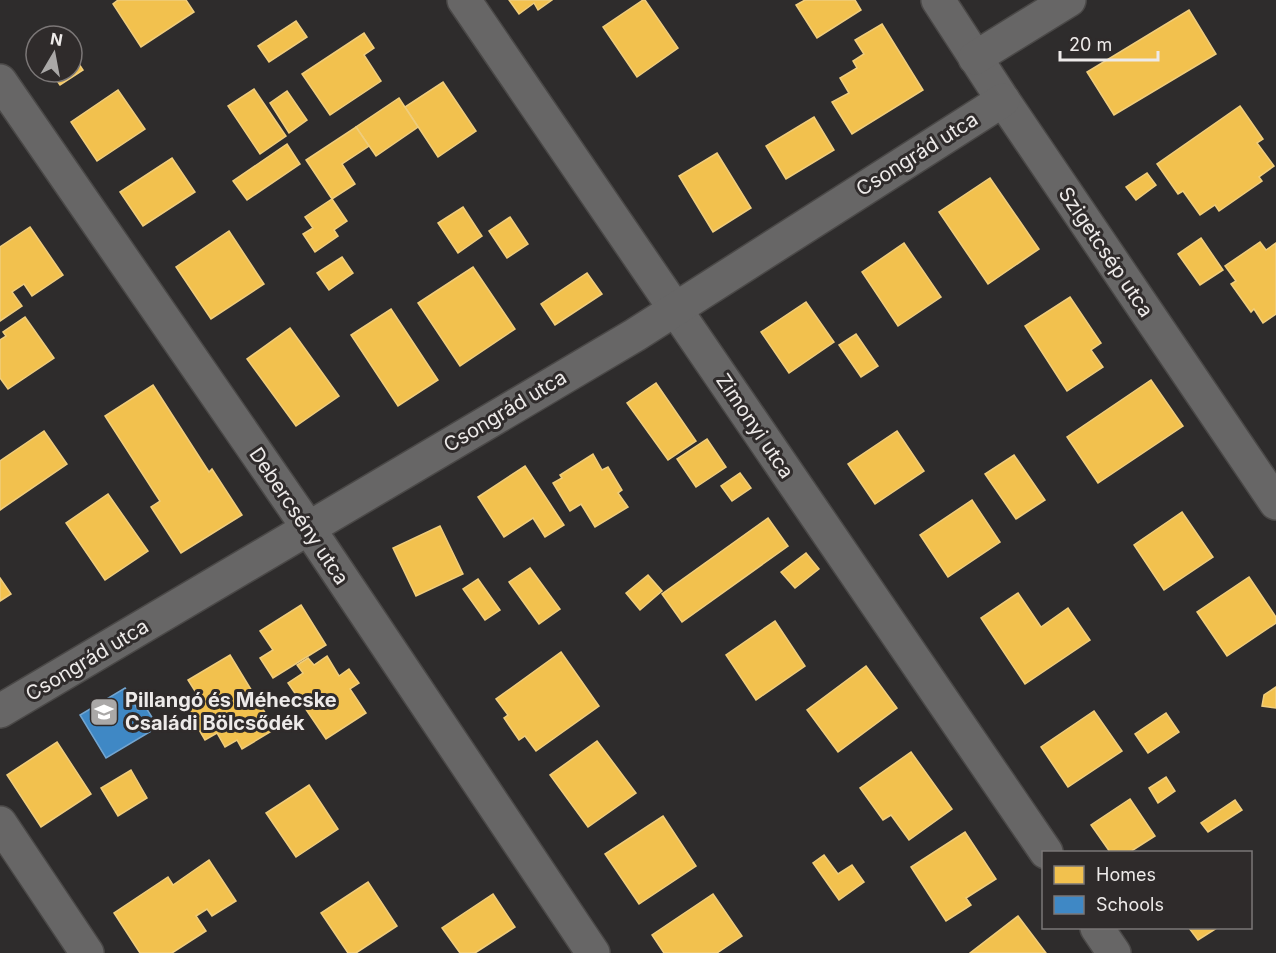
<svg xmlns="http://www.w3.org/2000/svg" width="1276" height="953" font-family="Inter,sans-serif">
	<style>
		.homes { fill: #f2c14e; stroke: #f0cd7c; stroke-width: 1.5 }
		.schools { fill: #3f88c5; stroke: #73a5d0; stroke-width: 1.5 }
		.lines { fill: none; stroke-linecap: round; stroke-linejoin: round }
		.minor-casing { stroke: #4a4847; stroke-width: 36 }
		.minor { stroke: #676666; stroke-width: 33 }
		.labels { text-anchor: middle; dominant-baseline: central; stroke-width: 6; stroke-linejoin: round; paint-order: stroke }
		.street-label { font-size: 20px; fill: #edeae9; stroke: #2f2b2b }
		.poi-label { font-size: 20px; font-weight: bold; fill: #edeae9; stroke: #2f2b2b; text-anchor: start }
	</style>
	<rect width="100%" height="100%" fill="#2e2c2c"/>
	<!-- homes -->
	<g class="homes">
		<polygon points="118,0 186,0 194,12 141,47 113,4"/>
		<polygon points="509,0 552,0 538,10 534,3 519,14"/>
		<polygon points="643,0 645,0 678,48 637,77 603,27"/>
		<polygon points="805,0 855,0 861,10 817,38 796,5"/>
		<polygon points="1189,10 1216,54 1114,115 1087,72"/>
		<polygon points="296,21 307,37 269,62 258,46"/>
		<polygon points="882,24 923,90 852,134 832,102 849,93 840,78 857,68 853,61 864,54 855,40"/>
		<polygon points="364,33 374,48 364,55 381,81 330,115 302,74"/>
		<polygon points="73,55 83,70 60,85 51,72 72,72"/>
		<polygon points="443,82 476,131 438,157 405,107"/>
		<polygon points="254,89 286,136 260,154 228,106"/>
		<polygon points="118,90 145,129 97,161 71,122"/>
		<polygon points="287,91 307,120 289,133 270,103"/>
		<polygon points="399,98 418,127 376,156 356,127"/>
		<polygon points="1240,106 1263,139 1257,143 1274,166 1259,177 1262,181 1219,211 1215,205 1200,215 1183,191 1178,194 1157,164"/>
		<polygon points="814,117 834,150 786,179 766,146"/>
		<polygon points="356,127 369,146 342,164 355,184 332,199 306,160"/>
		<polygon points="287,144 300,164 247,200 233,181"/>
		<polygon points="717,153 751,208 713,232 679,176"/>
		<polygon points="172,158 195,192 143,226 120,192"/>
		<polygon points="1147,173 1156,185 1136,200 1126,187"/>
		<polygon points="990,178 1039,249 988,284 939,212"/>
		<polygon points="332,199 347,221 334,230 338,236 315,252 303,234 313,228 305,217"/>
		<polygon points="463,207 482,236 458,253 438,223"/>
		<polygon points="510,217 528,244 507,258 489,231"/>
		<polygon points="30,227 63,275 32,296 24,284 12,292 22,306 0,321 0,247"/>
		<polygon points="229,231 264,284 211,319 176,267"/>
		<polygon points="1201,238 1223,270 1200,285 1178,254"/>
		<polygon points="1260,242 1266,250 1276,243 1276,314 1263,323 1254,309 1251,312 1231,284 1236,281 1225,266"/>
		<polygon points="904,243 941,297 898,326 862,272"/>
		<polygon points="342,257 353,273 329,290 317,273"/>
		<polygon points="473,267 515,329 460,366 418,303"/>
		<polygon points="587,273 602,294 555,325 541,304"/>
		<polygon points="1070,297 1101,343 1091,350 1103,367 1067,391 1025,326"/>
		<polygon points="806,302 834,342 789,373 761,332"/>
		<polygon points="391,309 438,380 398,406 351,335"/>
		<polygon points="25,317 54,358 8,389 0,378 0,340 6,336 3,332"/>
		<polygon points="290,328 339,396 296,426 247,359"/>
		<polygon points="856,334 878,366 861,377 839,345"/>
		<polygon points="1151,380 1183,426 1098,483 1067,437"/>
		<polygon points="656,383 696,441 668,460 627,403"/>
		<polygon points="153,385 209,472 212,469 242,515 181,553 151,507 160,501 105,416"/>
		<polygon points="44,431 67,464 0,510 0,461"/>
		<polygon points="897,431 924,471 875,504 848,464"/>
		<polygon points="707,439 726,467 696,487 677,459"/>
		<polygon points="593,454 602,470 608,467 622,490 618,493 628,507 595,527 581,504 570,511 553,483 562,478 560,475"/>
		<polygon points="1014,455 1045,500 1016,519 985,474"/>
		<polygon points="525,466 564,525 545,537 533,518 504,537 478,497"/>
		<polygon points="740,473 751,488 732,501 721,486"/>
		<polygon points="108,494 148,551 105,580 66,523"/>
		<polygon points="972,500 1000,542 948,577 920,535"/>
		<polygon points="1182,512 1213,557 1164,590 1134,545"/>
		<polygon points="768,518 788,546 682,622 662,594"/>
		<polygon points="440,526 463,574 416,596 393,548"/>
		<polygon points="806,553 819,569 795,588 781,572"/>
		<polygon points="530,568 560,609 539,624 509,582"/>
		<polygon points="648,575 662,591 640,610 626,593"/>
		<polygon points="1249,577 1276,617 1276,623 1227,656 1197,612"/>
		<polygon points="0,578 11,594 0,601"/>
		<polygon points="478,579 500,610 485,620 463,589"/>
		<polygon points="1018,593 1041,627 1068,608 1090,640 1025,684 981,618"/>
		<polygon points="301,605 326,645 273,678 260,658 273,650 260,631"/>
		<polygon points="775,621 805,666 756,700 726,655"/>
		<polygon points="561,652 599,706 536,751 525,736 519,740 504,718 508,715 496,699"/>
		<polygon points="230,655 275,729 242,749 237,740 225,747 217,733 205,740 188,711 202,702 188,680"/>
		<polygon points="327,656 339,676 349,669 359,683 350,689 366,713 326,739 288,683 303,673 297,665 308,658 314,665"/>
		<polygon points="866,666 897,708 838,752 807,710"/>
		<polygon points="1276,687 1276,708 1262,706 1264,695"/>
		<polygon points="1094,711 1122,751 1068,787 1041,747"/>
		<polygon points="1166,713 1179,732 1148,753 1135,734"/>
		<polygon points="597,741 636,793 588,827 550,775"/>
		<polygon points="57,742 91,794 41,827 7,775"/>
		<polygon points="911,752 952,809 909,840 891,815 883,820 860,788"/>
		<polygon points="131,770 147,798 118,816 101,788"/>
		<polygon points="1166,777 1175,791 1158,803 1149,788"/>
		<polygon points="309,785 338,829 296,857 266,813"/>
		<polygon points="1130,799 1155,836 1130,852 1110,852 1091,825"/>
		<polygon points="1235,800 1242,810 1208,832 1201,823"/>
		<polygon points="663,816 696,866 639,904 605,854"/>
		<polygon points="965,832 996,879 966,898 971,905 946,921 911,867"/>
		<polygon points="824,855 838,874 852,865 864,882 839,900 813,863"/>
		<polygon points="209,860 236,901 212,916 207,909 196,916 206,931 172,953 140,953 114,913 168,877 173,885"/>
		<polygon points="368,882 397,926 356,953 348,953 321,913"/>
		<polygon points="493,894 515,927 475,953 460,953 442,928"/>
		<polygon points="713,894 742,936 717,953 664,953 652,935"/>
		<polygon points="1018,916 1046,953 970,953"/>
		<polygon points="1189,928 1217,928 1198,940"/>
	</g>
	<!-- schools -->
	<polygon class="schools" points="125,688 138,710 145,706 158,727 106,758 80,715"/>
	<g class="lines">
		<!-- minor casing -->
		<g class="minor-casing">
			<g id="minor">
				<polyline points="464,0 1046,852"/>
				<polyline points="938,0 1003,100 1276,503"/>
				<polyline points="975,58 1069,0"/>
				<polyline points="0,81 309,529 593,953"/>
				<polyline points="0,711 635,335 1003,100"/>
				<polyline points="0,823 87,953"/>
				<polyline points="1097,928 1114,953"/>
			</g>
		</g>
		<!-- minor -->
		<use href="#minor" class="minor"/>
	</g>
	<!-- icons -->
	<defs>
		<g id="school-square" transform="scale(1.5)"><rect x="-9" y="-9" width="18" height="18" rx="4" fill="#aaa8a7" stroke="#2f2b2b"/><path d="M0-5L7-2L0 1L-7-2ZM-4 1L0 2.5L4 1V4Q0 6-4 4Z" fill="#fff"/></g>
	</defs>
	<g fill-rule="evenodd">
		<use href="#school-square" x="104" y="712"/>
	</g>
	<g class="labels">
		<!-- street labels -->
		<g class="street-label">
			<text transform="translate(917 154) rotate(-32)">Csongrád utca</text>
			<text transform="translate(1106 252) rotate(56)">Szigetcsép utca</text>
			<text transform="translate(505 411) rotate(-31)">Csongrád utca</text>
			<text transform="translate(755 426) rotate(56)">Zimonyi utca</text>
			<text transform="translate(299 516) rotate(56)">Debercsény utca</text>
			<text transform="translate(87 660) rotate(-31)">Csongrád utca</text>
		</g>
		<!-- poi labels -->
		<g class="poi-label">
			<text x="125" y="700">Pillangó és Méhecske<tspan x="125" dy="23">Családi Bölcsődék</tspan></text>
		</g>
	</g>
	<!-- legend -->
	<rect x="1042" y="851" width="210" height="78" fill="#2f2b2b" stroke="#7b7777" stroke-width="1.5"/>
	<rect x="1054" y="866" width="30" height="18" fill="#f2c14e" stroke="#7b7777" stroke-width="1.5"/>
	<text x="1096" y="881" font-size="18" fill="#edeae9">Homes</text>
	<rect x="1054" y="896" width="30" height="18" fill="#3f88c5" stroke="#7b7777" stroke-width="1.5"/>
	<text x="1096" y="911" font-size="18" fill="#edeae9">Schools</text>
	<!-- north arrow -->
	<g transform="translate(54 54) rotate(10)"><circle r="28" fill="#2f2b2b" stroke="#7b7777" stroke-width="1.5"/>
	<path d="M0-4.5L10 22L0 15L-10 22Z" fill="#aaa8a7"/>
	<text y="-9" font-size="16" font-weight="bold" text-anchor="middle" fill="#edeae9">N</text>
	</g>
	<!-- scale -->
	<path d="M1060 51v9h98v-9" fill="none" stroke="#edeae9" stroke-width="3"/>
	<text x="1069" y="51" font-size="18" fill="#edeae9" stroke="#2f2b2b" stroke-width="4.5" paint-order="stroke">20 m</text>
</svg>
